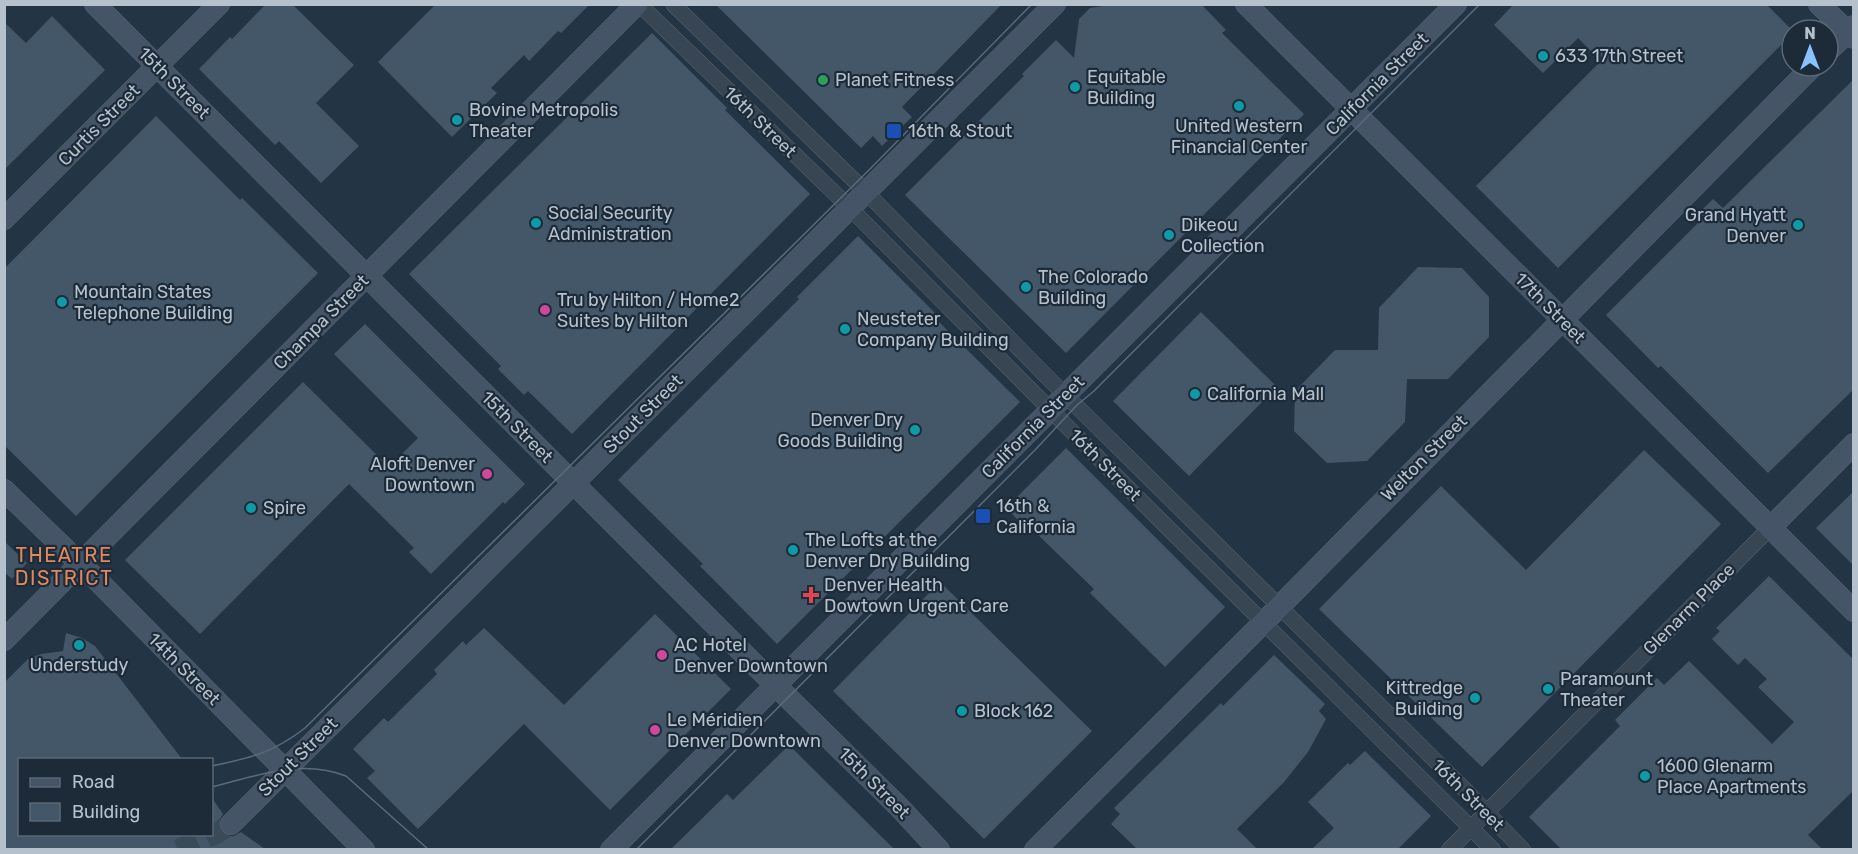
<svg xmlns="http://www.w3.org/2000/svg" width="1858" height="854" font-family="Rubik,sans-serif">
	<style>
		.building { fill: #445768 }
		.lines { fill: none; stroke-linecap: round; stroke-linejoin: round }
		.secondary-tunnel { stroke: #394a59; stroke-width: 21; stroke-dasharray: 21 10; stroke-linecap: butt }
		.street-casing { stroke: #566471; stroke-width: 16 }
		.secondary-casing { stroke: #566471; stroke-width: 22 }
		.street { stroke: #384653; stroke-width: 15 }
		.secondary { stroke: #455567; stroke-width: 21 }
		.tram { stroke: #5a6b7b; stroke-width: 1.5 }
		.culture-dot { fill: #0f9aa8; stroke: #1d2b39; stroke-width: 2 }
		.leisure-dot { fill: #2e9e5b; stroke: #1d2b39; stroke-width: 2 }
		.transit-dot { fill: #1a4fb4; stroke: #1d2b39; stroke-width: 2 }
		.hotel-dot { fill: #d1479c; stroke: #1d2b39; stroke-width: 2 }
		.health-dot { fill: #e0444e; stroke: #1d2b39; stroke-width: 2 }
		.labels { text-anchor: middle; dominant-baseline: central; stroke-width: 4.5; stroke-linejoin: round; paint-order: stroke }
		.poi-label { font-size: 18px; fill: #b5c1cd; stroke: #1d2b39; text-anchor: start }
		.street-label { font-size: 18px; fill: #b5c1cd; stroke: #1d2b39 }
		.neighbourhood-label { font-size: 20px; letter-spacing: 1.5px; fill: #e1885c; stroke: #1d2b39 }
	</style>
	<rect width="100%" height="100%" fill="#233544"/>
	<!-- building -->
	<g class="building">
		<polygon points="266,4 292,4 354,65 316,103 359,146 321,183 279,141 275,145 199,69 230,37 232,39"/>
		<polygon points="436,4 590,4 561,33 558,31 529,61 524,55 491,88 497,93 452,137 378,62"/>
		<polygon points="715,4 1002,4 902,107 912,117 882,146 873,136 861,148"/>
		<polygon points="1116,4 1201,4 1226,30 1222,33 1304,114 1066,353 905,195 1024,76 1022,74 1056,40 1074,58 1079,19 1090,8"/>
		<polygon points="1514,4 1766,4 1792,30 1792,34 1558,268 1476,186 1601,61 1578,38 1543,73 1494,25"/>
		<polygon points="52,16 105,70 4,170 4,22 26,43"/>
		<polygon points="652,33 727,108 725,110 810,194 572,434 528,391 524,395 498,369 501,366 409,274"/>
		<polygon points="1854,79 1854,389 1768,473 1661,366 1658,368 1606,315 1704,217 1699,213 1713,199 1723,208"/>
		<polygon points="156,116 240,200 242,198 318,273 76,516 4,445 4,269"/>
		<polygon points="858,236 939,317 936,319 1020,402 777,644 700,566 703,564 618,480 799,299 797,297"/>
		<polygon points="1418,267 1462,268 1489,297 1489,337 1448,379 1407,379 1405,422 1367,461 1327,463 1294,431 1295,391 1335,350 1378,350 1379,308"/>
		<polygon points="1201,312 1277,387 1189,476 1113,401"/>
		<polygon points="365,324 525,484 505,504 503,502 431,574 409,552 414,548 349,484 200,634 125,560 303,382 389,467 418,438 334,354"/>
		<polygon points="1066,448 1225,607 1165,667 1090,593 1094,589 1033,530 1031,533 1006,508"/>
		<polygon points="1644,450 1721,524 1482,767 1319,609 1441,486 1526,570"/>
		<polygon points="1854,491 1854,566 1816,528"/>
		<polygon points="4,541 27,563 12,579 4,572"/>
		<polygon points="1769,576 1854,660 1854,790 1808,835 1822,849 1561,849 1529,817 1620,726 1615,720 1657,678 1664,685 1689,661 1772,744 1794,722 1758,687 1767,679 1745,658 1738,665 1712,639 1720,631 1716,628"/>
		<polygon points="940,582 1092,731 984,839 833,691"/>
		<polygon points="655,614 731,689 610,810 524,724 418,829 367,778 375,771 353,749 384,718 388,722 437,674 434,670 463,641 466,645 484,628 564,705"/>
		<polygon points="66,633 82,638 95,646 182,759 20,759 20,834 212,834 212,798 223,814 219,821 219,828 222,833 227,836 234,836 241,832 265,849 4,849 4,683 28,659 41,654 63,651"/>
		<polygon points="1274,655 1325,704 1319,711 1326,719 1308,752 1284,782 1237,829 1257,849 1137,849 1111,824 1120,814 1114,808 1221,703 1223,706"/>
		<polygon points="789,745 894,849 671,849 727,794 733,800"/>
		<polygon points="1365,751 1431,816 1398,849 1312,849 1334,828 1308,802 1348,763 1350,765"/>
	</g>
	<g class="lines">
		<!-- secondary-tunnel -->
		<polyline class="secondary-tunnel" points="178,850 217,833 231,824"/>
		<!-- street casing -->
		<g class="street-casing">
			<g id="street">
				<polyline points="639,4 850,208 1157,517 1493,850"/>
				<polyline points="673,4 866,192 1046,376 1467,792 1523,850"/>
				<polyline points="1449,850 1770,528"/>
			</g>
		</g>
		<!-- secondary casing -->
		<g class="secondary-casing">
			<g id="secondary">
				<polyline points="95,4 757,667 900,808 939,850"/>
				<polyline points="1246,4 1854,611"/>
				<polyline points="1819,4 1854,38"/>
				<polyline points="1828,51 1854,26"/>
				<polyline points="4,219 219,4"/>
				<polyline points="4,490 97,580 364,850"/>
				<polyline points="1770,528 1854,444"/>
				<polyline points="4,640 637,4"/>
				<polyline points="231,824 1055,4"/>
				<polyline points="611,850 1456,4"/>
				<polyline points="1035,850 1280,606 1813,66"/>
			</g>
		</g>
		<!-- street -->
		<use href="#street" class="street"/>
		<!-- secondary -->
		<use href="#secondary" class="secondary"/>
		<!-- tram -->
		<g class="tram">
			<path d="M 212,766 C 250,758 273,753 305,728 L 871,168 L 1032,4"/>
			<path d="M 212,787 C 256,776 302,758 346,776 L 429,850"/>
			<polyline points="636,850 1036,449 1077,405 1094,391 1480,4"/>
		</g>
	</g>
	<!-- markers -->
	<g class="culture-dot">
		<circle cx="1543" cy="56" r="6"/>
		<circle cx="1075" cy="87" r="6"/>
		<circle cx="1239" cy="106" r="6"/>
		<circle cx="457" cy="120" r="6"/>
		<circle cx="536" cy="223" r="6"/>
		<circle cx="1798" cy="225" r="6"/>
		<circle cx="1169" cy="235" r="6"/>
		<circle cx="1026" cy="287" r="6"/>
		<circle cx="62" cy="302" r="6"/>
		<circle cx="845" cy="329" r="6"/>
		<circle cx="1195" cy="394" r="6"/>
		<circle cx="915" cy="430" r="6"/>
		<circle cx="251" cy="508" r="6"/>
		<circle cx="793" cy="550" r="6"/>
		<circle cx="79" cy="645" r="6"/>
		<circle cx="1548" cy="689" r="6"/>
		<circle cx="1475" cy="698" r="6"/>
		<circle cx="962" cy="711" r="6"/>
		<circle cx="1645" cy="776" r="6"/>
	</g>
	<circle class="leisure-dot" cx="823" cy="80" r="6"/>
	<g class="transit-dot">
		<rect x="886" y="123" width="16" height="16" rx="3"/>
		<rect x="975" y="508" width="16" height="16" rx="3"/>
	</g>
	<g class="hotel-dot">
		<circle cx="545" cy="310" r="6"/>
		<circle cx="487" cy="474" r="6"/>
		<circle cx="662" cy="655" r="6"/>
		<circle cx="655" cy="730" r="6"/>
	</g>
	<path class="health-dot" d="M808 586h6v6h6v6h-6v6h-6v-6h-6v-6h6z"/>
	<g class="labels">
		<!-- poi labels -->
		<g class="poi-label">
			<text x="1555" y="56">633 17th Street</text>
			<text x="1087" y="77">Equitable<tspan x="1087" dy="21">Building</tspan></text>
			<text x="835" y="80">Planet Fitness</text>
			<text x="469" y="110">Bovine Metropolis<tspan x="469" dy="21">Theater</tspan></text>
			<text x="1239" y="126" text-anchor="middle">United Western<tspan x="1239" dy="21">Financial Center</tspan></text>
			<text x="908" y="131">16th &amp; Stout</text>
			<text x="548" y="213">Social Security<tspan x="548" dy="21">Administration</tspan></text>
			<text x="1786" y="215" text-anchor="end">Grand Hyatt<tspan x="1786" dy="21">Denver</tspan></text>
			<text x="1181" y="225">Dikeou<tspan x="1181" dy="21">Collection</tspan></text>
			<text x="1038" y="277">The Colorado<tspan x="1038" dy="21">Building</tspan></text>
			<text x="74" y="292">Mountain States<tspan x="74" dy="21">Telephone Building</tspan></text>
			<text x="557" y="300">Tru by Hilton / Home2<tspan x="557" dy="21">Suites by Hilton</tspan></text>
			<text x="857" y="319">Neusteter<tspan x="857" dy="21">Company Building</tspan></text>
			<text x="1207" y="394">California Mall</text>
			<text x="903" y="420" text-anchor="end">Denver Dry<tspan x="903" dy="21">Goods Building</tspan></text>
			<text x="475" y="464" text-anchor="end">Aloft Denver<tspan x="475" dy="21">Downtown</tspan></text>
			<text x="996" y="506">16th &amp;<tspan x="996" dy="21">California</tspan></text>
			<text x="263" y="508">Spire</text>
			<text x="805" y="540">The Lofts at the<tspan x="805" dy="21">Denver Dry Building</tspan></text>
			<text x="824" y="585">Denver Health<tspan x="824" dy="21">Dowtown Urgent Care</tspan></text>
			<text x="674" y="645">AC Hotel<tspan x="674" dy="21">Denver Downtown</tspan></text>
			<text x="79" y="665" text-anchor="middle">Understudy</text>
			<text x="1560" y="679">Paramount<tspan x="1560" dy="21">Theater</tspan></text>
			<text x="1463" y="688" text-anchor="end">Kittredge<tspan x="1463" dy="21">Building</tspan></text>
			<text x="974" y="711">Block 162</text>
			<text x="667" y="720">Le Méridien<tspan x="667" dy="21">Denver Downtown</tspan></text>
			<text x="1657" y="766">1600 Glenarm<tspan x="1657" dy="21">Place Apartments</tspan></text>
		</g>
		<!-- street labels -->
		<g class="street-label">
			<text transform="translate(174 83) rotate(45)">15th Street</text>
			<text transform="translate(1377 84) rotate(-45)">California Street</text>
			<text transform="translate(760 122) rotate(44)">16th Street</text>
			<text transform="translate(99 125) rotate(-45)">Curtis Street</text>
			<text transform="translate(1550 308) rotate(45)">17th Street</text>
			<text transform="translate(321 322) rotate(-45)">Champa Street</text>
			<text transform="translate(643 414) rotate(-45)">Stout Street</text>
			<text transform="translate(517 427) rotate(45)">15th Street</text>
			<text transform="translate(1033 427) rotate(-45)">California Street</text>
			<text transform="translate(1424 458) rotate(-45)">Welton Street</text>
			<text transform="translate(1105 465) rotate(45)">16th Street</text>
			<text transform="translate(1689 609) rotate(-45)">Glenarm Place</text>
			<text transform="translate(184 669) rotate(45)">14th Street</text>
			<text transform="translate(298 757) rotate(-45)">Stout Street</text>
			<text transform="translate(874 783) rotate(45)">15th Street</text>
			<text transform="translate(1468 795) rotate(45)">16th Street</text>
		</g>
		<!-- neighbourhood labels -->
		<g class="neighbourhood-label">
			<text x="64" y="555">THEATRE<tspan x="64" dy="23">DISTRICT</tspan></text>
		</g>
	</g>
	<!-- border -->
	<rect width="1858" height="854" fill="none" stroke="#b5c1cd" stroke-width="12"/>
	<!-- legend -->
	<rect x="18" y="758" width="195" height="78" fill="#1d2b39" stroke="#5a6774" stroke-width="1.5"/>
	<rect x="30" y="778" width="30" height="9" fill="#455567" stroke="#5a6774" stroke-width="1.5"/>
	<text x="72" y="788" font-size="18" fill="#b5c1cd">Road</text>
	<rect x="30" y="803" width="30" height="18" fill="#445768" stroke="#5a6774" stroke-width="1.5"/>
	<text x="72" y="818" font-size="18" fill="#b5c1cd">Building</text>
	<!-- north arrow -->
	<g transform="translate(1810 48)"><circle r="28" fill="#1d2b39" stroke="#5a6774" stroke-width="1.5"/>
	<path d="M0-4.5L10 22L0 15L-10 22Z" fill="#88c3ff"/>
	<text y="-9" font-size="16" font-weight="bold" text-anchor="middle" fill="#b5c1cd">N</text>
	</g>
</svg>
